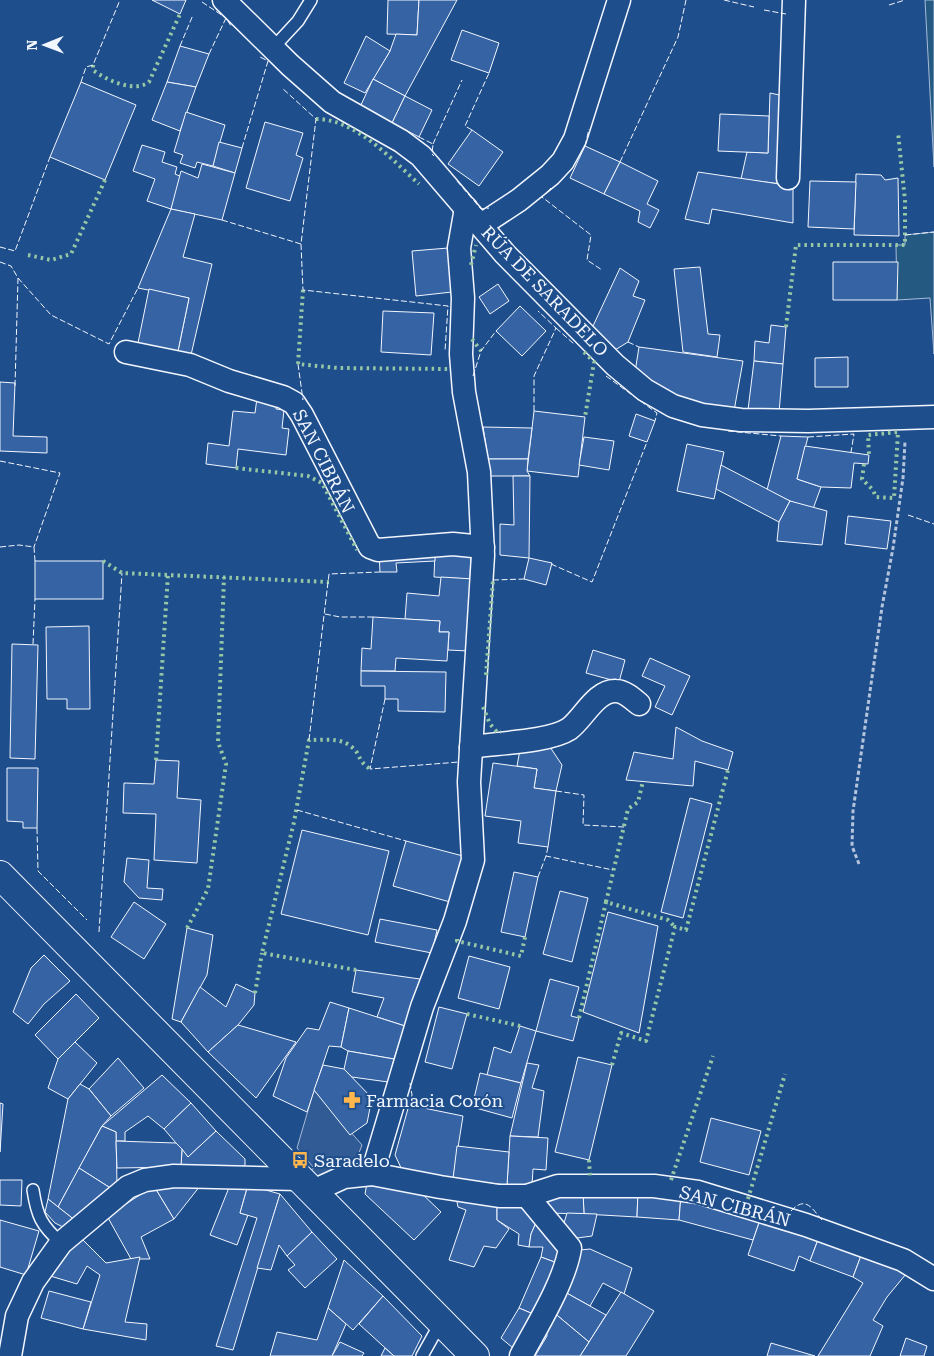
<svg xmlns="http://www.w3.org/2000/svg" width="934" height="1356" font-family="'Roboto Serif',serif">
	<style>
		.green { fill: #245a82; stroke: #a8bbd7 }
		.parking { fill: #305b95; stroke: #a8bbd7 }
		.building { fill: #3563a3; stroke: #f2f6ff }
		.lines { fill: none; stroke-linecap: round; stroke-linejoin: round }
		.service-casing { stroke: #f2f6ff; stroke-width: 14 }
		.minor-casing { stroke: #f2f6ff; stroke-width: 25 }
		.primary-casing { stroke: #f2f6ff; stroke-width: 30 }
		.path { stroke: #b3c4dc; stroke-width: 3; stroke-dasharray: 4 2.5; stroke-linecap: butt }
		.service { stroke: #1f4e8c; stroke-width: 11 }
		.minor { stroke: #1f4e8c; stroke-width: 22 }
		.primary { stroke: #1f4e8c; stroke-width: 28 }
		.hedge { stroke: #97c8a6; stroke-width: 4; stroke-dasharray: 2.5 4; stroke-linecap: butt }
		.fence { stroke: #f2f6ff; stroke-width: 1; stroke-dasharray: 6 2.5; stroke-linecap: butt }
		.labels { text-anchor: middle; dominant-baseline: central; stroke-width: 4; stroke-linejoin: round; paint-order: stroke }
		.street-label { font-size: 18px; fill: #f2f6ff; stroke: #1f4e8c }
		.poi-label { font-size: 18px; fill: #f2f6ff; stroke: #1f4e8c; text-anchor: start }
	</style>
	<rect width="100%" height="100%" fill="#1f4e8c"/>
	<!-- green -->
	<g class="green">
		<polygon points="925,0 934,0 934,167"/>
		<polygon points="934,232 934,354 930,298 897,300 896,245 905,245 905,235"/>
	</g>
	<!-- parking -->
	<polygon class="parking" points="314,1090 362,1145 357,1158 344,1177 299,1179 314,1168 297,1148"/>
	<!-- building -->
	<g class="building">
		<polygon points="152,0 186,0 180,14"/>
		<polygon points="388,0 419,0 417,35 387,34"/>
		<polygon points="419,0 457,0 405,96 373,79 390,51 396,34 417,35"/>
		<polygon points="462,30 499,43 489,73 451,60"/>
		<polygon points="366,36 390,51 365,93 344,83"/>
		<polygon points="180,46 209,54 196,87 167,82"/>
		<polygon points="373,79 405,96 392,123 360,107"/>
		<polygon points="81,82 136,105 105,180 50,157"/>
		<polygon points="167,82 196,87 180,131 152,120"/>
		<polygon points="770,93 784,96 781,184 741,179 747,152 768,153"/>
		<polygon points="405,96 432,110 419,137 392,123"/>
		<polygon points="186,112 225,125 213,166 197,162 195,168 180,163 183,155 174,152"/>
		<polygon points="720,114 769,116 768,153 718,151"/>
		<polygon points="265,122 303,133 296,155 303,158 290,201 246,188"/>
		<polygon points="472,130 503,152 479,186 448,164"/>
		<polygon points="219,142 242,148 235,173 213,166"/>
		<polygon points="142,145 165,152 162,162 177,167 175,174 182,177 171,209 147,201 155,179 133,171"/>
		<polygon points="585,146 620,162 604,194 570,178"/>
		<polygon points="620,162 658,181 647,204 659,210 650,228 638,222 640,211 604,194"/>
		<polygon points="202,164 235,173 222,220 171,209 181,171 198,178"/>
		<polygon points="698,172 793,186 793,223 712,209 709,224 685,219"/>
		<polygon points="856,174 881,175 885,180 898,178 899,236 854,235"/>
		<polygon points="810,181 856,182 854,229 808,227"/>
		<polygon points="171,209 195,214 183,257 212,264 191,355 178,351 189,298 138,288"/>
		<polygon points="448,248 452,292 416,296 412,251"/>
		<polygon points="833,262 898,262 897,300 833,300"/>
		<polygon points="700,267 708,334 720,335 717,357 683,352 674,269"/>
		<polygon points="620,268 639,281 633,296 645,300 628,342 615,350 593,326"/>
		<polygon points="498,284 509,301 490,314 479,297"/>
		<polygon points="149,289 189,298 178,351 138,343"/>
		<polygon points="520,306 546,331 522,356 496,331"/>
		<polygon points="383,311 434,313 431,355 381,352"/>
		<polygon points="771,325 786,327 783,364 754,361 755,341 769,343"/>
		<polygon points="639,347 743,361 734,411 710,408 674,395 635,372"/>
		<polygon points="848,357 848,387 815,387 815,358"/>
		<polygon points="754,361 783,364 779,413 748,410"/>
		<polygon points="0,382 15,383 13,436 47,437 47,453 0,451"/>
		<polygon points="257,398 277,400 276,409 284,410 282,428 289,429 286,455 238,449 236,468 206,464 208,443 229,446 233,411 255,413"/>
		<polygon points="534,411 585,417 578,477 527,471"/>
		<polygon points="636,414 655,421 647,442 629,436"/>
		<polygon points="483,427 532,428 528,459 488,459"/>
		<polygon points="781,436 808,437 797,479 821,487 813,509 790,501 767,490"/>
		<polygon points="584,437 614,441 609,470 579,465"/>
		<polygon points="687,444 724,452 714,499 677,491"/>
		<polygon points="805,446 869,455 868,464 854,463 851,488 821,487 797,479"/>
		<polygon points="488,459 528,459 527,471 530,476 488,476"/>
		<polygon points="721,465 790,501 779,522 716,489"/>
		<polygon points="513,476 530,476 529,558 500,555 500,524 514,525"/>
		<polygon points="790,501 827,511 822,545 777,541 779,522"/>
		<polygon points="848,516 891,521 887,549 845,544"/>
		<polygon points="435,552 471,553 470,579 434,577"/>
		<polygon points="435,552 435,561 396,563 397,572 380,572 379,553"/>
		<polygon points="529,558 552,563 546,585 524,579"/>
		<rect x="35" y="561" width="68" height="38"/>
		<polygon points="441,577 474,579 469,651 448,650 449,632 439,632 440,621 405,619 407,593 439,596"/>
		<polygon points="373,617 440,621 439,632 449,632 447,661 396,658 395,671 361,671 362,648 371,649"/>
		<polygon points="89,626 90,709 67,709 67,699 47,699 46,627"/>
		<polygon points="12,644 38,645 35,759 10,758"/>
		<polygon points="593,650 625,660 619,682 586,673"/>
		<polygon points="650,658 690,676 672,715 655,707 665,686 642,676"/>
		<polygon points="361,671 446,672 445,712 398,711 398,699 385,699 385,686 361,686"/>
		<polygon points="676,727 702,741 733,752 728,770 695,761 693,786 626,780 634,752 673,759"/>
		<polygon points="521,744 548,744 562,765 556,791 534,788 537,769 517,766"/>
		<polygon points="156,760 179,761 177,798 201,800 197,863 154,860 156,814 123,813 124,783 154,784"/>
		<polygon points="493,763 537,769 534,788 556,791 548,847 518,843 521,821 485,816"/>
		<polygon points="7,768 38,768 37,828 23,828 23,822 7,821"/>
		<polygon points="690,798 712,804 683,918 661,912"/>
		<polygon points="302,830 389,851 368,935 281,914"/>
		<polygon points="406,841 463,856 450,902 393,886"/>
		<polygon points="127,858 149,860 147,888 163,889 162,900 139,898 124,882"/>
		<polygon points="514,872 538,877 525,937 501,932"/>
		<polygon points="560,891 588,898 572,962 543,954"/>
		<polygon points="134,902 166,924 144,959 111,937"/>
		<polygon points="608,912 658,926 639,1033 583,1012"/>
		<polygon points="380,919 437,930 432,953 375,942"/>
		<polygon points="187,928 213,935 207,975 181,1022 172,1019"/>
		<polygon points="44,955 70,981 44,1004 28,1024 13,1012 31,968"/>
		<polygon points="469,956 510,967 499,1009 458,998"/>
		<polygon points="356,970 420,979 405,1026 377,1017 384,998 352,992"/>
		<polygon points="550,979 579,987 571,1016 579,1018 573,1041 536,1031"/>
		<polygon points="236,984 255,993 254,1005 238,1025 208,1052 181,1022 200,987 226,1007"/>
		<polygon points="76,994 99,1018 58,1059 35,1035"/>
		<polygon points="330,1002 349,1008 341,1047 329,1046 307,1112 273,1096 286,1058 307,1028 319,1030"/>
		<polygon points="439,1007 467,1014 452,1069 425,1062"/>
		<polygon points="349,1008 405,1026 394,1059 348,1051 341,1047"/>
		<polygon points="238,1025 296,1042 256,1098 208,1052"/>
		<polygon points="520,1026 536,1031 521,1083 487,1075 494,1047 511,1053"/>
		<polygon points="75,1042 97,1063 68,1099 48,1088 58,1059"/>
		<polygon points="348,1051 394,1059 388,1082 352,1077 344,1069"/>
		<polygon points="578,1057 612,1065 589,1160 555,1152"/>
		<polygon points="118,1058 144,1088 111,1116 89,1089"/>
		<polygon points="527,1063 539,1065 532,1088 544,1091 538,1137 510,1136"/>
		<polygon points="323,1065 344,1069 372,1098 367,1123 350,1135 314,1090"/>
		<polygon points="480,1073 521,1083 512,1118 472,1107"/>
		<polygon points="162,1075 191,1103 164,1129 148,1116 125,1132 125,1141 116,1141 116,1132 102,1126"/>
		<polygon points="80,1084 89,1089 111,1116 102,1126 58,1207 48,1199 68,1099"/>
		<polygon points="0,1103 3,1104 0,1152"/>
		<polygon points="191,1103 216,1131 188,1157 164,1129"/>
		<polygon points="409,1105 463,1116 453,1179 403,1172 395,1155"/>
		<polygon points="711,1118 761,1131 749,1175 700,1162"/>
		<polygon points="102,1126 116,1132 117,1185 112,1189 79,1168"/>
		<polygon points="216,1131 245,1159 245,1165 236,1171 181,1167 182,1149 188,1157"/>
		<polygon points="510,1136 548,1138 546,1170 533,1169 532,1186 507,1185"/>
		<polygon points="116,1141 176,1143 182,1149 181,1167 117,1168"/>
		<polygon points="457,1146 509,1152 507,1185 453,1179"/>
		<polygon points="79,1168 112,1189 76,1221 58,1207"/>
		<polygon points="0,1180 22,1180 21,1206 0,1205"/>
		<polygon points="367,1183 416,1188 441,1212 414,1240 365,1194"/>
		<polygon points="230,1185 248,1185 240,1213 248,1215 237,1245 210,1235"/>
		<polygon points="248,1185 280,1194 233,1350 216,1346 257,1218 240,1213"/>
		<polygon points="154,1186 174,1219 141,1237 150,1259 131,1259 107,1216"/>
		<polygon points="154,1186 200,1186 174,1219"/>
		<polygon points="638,1191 637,1217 584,1214 583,1192"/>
		<polygon points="638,1191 681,1195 679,1220 637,1217"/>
		<polygon points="583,1192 584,1214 549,1213 548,1199"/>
		<polygon points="280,1194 312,1232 287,1256 279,1245 271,1270 257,1268"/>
		<polygon points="681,1195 761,1217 753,1240 679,1220"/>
		<polygon points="456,1197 497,1201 497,1220 509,1229 496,1248 484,1246 474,1267 449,1260 466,1210 458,1207"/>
		<polygon points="48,1199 76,1221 65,1228 55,1223 45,1212"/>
		<polygon points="497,1201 520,1207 538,1218 531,1234 529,1247 518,1245 519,1234 497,1220"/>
		<polygon points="567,1213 597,1214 592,1236 577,1238 561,1233"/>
		<polygon points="761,1217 819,1237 810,1261 799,1256 794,1271 748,1255"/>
		<polygon points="538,1218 562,1257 560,1264 541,1257 543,1247 529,1247 531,1234"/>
		<polygon points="0,1220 39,1231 26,1275 0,1267"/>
		<polygon points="312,1232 337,1259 305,1288 288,1270 295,1265 287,1256"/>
		<polygon points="819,1237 862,1253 853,1277 810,1261"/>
		<polygon points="81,1238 106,1263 140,1257 125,1322 147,1324 146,1340 83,1329 100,1275 87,1266 77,1284 47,1275"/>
		<polygon points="590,1249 632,1268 624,1294 603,1283 590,1306 563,1291 580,1250"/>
		<polygon points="862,1253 906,1274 887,1297 873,1320 883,1326 870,1356 818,1356 863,1283 853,1277"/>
		<polygon points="541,1257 560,1264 538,1316 519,1308"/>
		<polygon points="344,1260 383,1296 353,1330 328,1308"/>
		<polygon points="49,1291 91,1302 83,1329 41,1318"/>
		<polygon points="563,1291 606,1315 589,1342 552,1311"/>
		<polygon points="621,1292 654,1311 626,1356 580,1356"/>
		<polygon points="383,1296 422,1336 412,1356 394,1356 359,1324"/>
		<polygon points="328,1308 346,1324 332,1356 270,1356 277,1332 317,1340"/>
		<polygon points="519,1308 538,1316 519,1353 501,1338"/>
		<polygon points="552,1311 589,1342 580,1356 535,1356 547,1336 546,1325"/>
		<polygon points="906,1338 927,1346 924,1356 900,1356"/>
		<polygon points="340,1342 364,1353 362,1356 332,1356"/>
		<polygon points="771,1343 815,1356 767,1356"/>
		<polygon points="385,1348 394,1356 381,1356"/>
	</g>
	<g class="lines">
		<!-- service casing -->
		<g class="service-casing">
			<g id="service">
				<polyline points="273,48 298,21 311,0"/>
				<path d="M 33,1190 C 37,1216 41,1225 61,1243"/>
				<polyline points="422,1356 441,1322"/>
			</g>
		</g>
		<!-- minor casing -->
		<g class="minor-casing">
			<g id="minor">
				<polyline points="224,0 290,65 332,102 401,141 421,156 505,254 615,365 645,390 673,406 702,415 741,420 808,421 934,417"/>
				<polyline points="788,178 794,0"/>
				<polyline points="481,225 519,200 550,175 563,161 575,139 619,0"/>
				<polyline points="126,352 190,365 229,381 283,397 294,403 302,415 370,547 378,550 453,544 483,547"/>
				<path d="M 471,747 C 496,743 549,742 569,729 C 583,719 596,690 616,691 C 624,691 633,699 639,704"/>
				<polyline points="372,1174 422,1007 455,921 473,860 469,782 483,555 479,472 464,392 461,354 463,298 459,248 466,208"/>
				<polyline points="311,1192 344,1177 372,1174 440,1187 499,1196 527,1196 558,1186 654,1186 698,1192 806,1225 903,1260 934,1279"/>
				<polyline points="10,1356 17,1316 33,1282 61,1243 128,1187 145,1180 174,1176 299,1179"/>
				<path d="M 521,1356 C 537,1326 565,1281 570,1248 L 527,1196"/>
			</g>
		</g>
		<!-- primary casing -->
		<g class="primary-casing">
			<polyline id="primary" points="0,875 475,1356"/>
		</g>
		<!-- path -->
		<polyline class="path" points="859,864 852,846 853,811 882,607 893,548 903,478 905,442"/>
		<!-- service -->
		<use href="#service" class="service"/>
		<!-- minor -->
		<use href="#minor" class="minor"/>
		<!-- primary -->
		<use href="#primary" class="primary"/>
		<!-- hedge -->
		<g class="hedge">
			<path d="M 93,65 L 93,70 C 106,80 134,93 149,82 L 180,14"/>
			<path d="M 316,119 C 356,119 391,159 419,184"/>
			<polyline points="28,255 51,260 71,254 105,180"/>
			<polyline points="471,265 476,245"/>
			<polyline points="303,290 298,364 338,368 448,369"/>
			<polyline points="786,327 796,245 905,245 905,201 898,132"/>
			<polyline points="472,339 481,351"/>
			<polyline points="584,352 594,362 585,417"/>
			<polyline points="864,464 862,479 873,490 876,497 894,498 898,432 868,435 869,455"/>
			<polyline points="236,468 308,476 322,483 357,550"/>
			<polyline points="103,561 122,573 329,582"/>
			<polyline points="486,675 493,580"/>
			<polyline points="483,707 490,724 497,732 501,732"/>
			<polyline points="156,760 168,574"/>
			<polyline points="606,902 628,809 638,802 643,781"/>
			<polyline points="187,928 208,889 226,764 218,742 224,577"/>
			<polyline points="457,939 457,941 521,956 525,937"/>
			<path d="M 356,970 L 262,953 L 294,822 L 309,740 C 324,740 341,737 353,748 C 361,755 357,760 370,769"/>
			<polyline points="255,993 262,953"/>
			<polyline points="467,1014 520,1026"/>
			<polyline points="579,1018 606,902 668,920 675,927"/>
			<polyline points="612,1065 621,1033 646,1041 675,927 686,930 728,770"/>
			<polyline points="589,1160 590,1176 592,1176"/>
			<polyline points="671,1180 713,1056"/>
			<polyline points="748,1199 785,1074"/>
		</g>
		<!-- fence -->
		<g class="fence">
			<polyline points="724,0 754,7"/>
			<polyline points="202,2 226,18"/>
			<polyline points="889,5 905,0"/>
			<polyline points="764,10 786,14"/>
			<polyline points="180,46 193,15"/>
			<polyline points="209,54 226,18 231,26"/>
			<polyline points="81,82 86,67 93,65 120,0"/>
			<polyline points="472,130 465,126 489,73"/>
			<polyline points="419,137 433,144 432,154 434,156"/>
			<polyline points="433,144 462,80"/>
			<polyline points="585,146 589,129"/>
			<polyline points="242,148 268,61 260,57"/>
			<polyline points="620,162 678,37 686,0"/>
			<polyline points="457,181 481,209 489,208"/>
			<polyline points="551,188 542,197 591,235 587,260 602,270"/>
			<polyline points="222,220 301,244 316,119 282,88"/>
			<polyline points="905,235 934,232"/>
			<polyline points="301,244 303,290 448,306 445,351"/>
			<polyline points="0,247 15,251 50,157"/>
			<polyline points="0,262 11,266 18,278 15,386"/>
			<polyline points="18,278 51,315 109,344 138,288"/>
			<polyline points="556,328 574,344"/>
			<polyline points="628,342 639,347"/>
			<polyline points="298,364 303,400"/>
			<polyline points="473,376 481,351 496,331"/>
			<polyline points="606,376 657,413 655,421"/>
			<polyline points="534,411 534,376 556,328 538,311"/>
			<polyline points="728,431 781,436"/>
			<polyline points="808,437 854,434 851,452"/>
			<polyline points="0,461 60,473 34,547"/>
			<polyline points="908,515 934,524"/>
			<polyline points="0,547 19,545 34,547 35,561"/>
			<polyline points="551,564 592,582 647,442"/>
			<polyline points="493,580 525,579"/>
			<polyline points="325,614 340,617 373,617"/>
			<polyline points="33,644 35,599"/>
			<polyline points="385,699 370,769 459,762"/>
			<polyline points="309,740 329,574 380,572"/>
			<polyline points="556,791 584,795 583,825 624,827"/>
			<polyline points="297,810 406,841"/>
			<polyline points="37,828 38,871 87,920"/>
			<polyline points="548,847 546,856 613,870"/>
			<polyline points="538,877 546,856"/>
			<polyline points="99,932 122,573"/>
			<polyline points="409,1105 412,1095 410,1083"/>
			<path d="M 791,1211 C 807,1194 813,1211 823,1221"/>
		</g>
	</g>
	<!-- icons -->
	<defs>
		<g id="pharmacy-bare" transform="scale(1.35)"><path d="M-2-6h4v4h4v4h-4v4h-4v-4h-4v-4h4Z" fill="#ffb74d" stroke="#1f4e8c" stroke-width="2.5" paint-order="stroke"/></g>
		<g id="bus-bare" transform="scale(1.35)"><path d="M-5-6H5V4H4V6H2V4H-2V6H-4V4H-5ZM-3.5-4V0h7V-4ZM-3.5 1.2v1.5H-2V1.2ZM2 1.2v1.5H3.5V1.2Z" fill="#ffb74d" stroke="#1f4e8c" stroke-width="2.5" paint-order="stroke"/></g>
	</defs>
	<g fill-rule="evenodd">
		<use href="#pharmacy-bare" x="352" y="1100"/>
		<use href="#bus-bare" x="300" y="1160"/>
	</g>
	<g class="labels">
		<!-- street labels -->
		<g class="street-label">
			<text transform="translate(545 291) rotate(46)">RÚA DE SARADELO</text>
			<text transform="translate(324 461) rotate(63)">SAN CIBRÁN</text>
			<text transform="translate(735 1206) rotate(15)">SAN CIBRÁN</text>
		</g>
		<!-- poi labels -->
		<g class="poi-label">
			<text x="366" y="1100">Farmacia Corón</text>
			<text x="314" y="1160">Saradelo</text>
		</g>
	</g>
	<!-- north arrow -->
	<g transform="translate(45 45) rotate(269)" stroke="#1f4e8c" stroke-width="4" paint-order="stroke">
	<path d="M0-4L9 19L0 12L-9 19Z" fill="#f2f6ff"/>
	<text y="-8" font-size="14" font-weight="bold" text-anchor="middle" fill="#f2f6ff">N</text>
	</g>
</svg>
